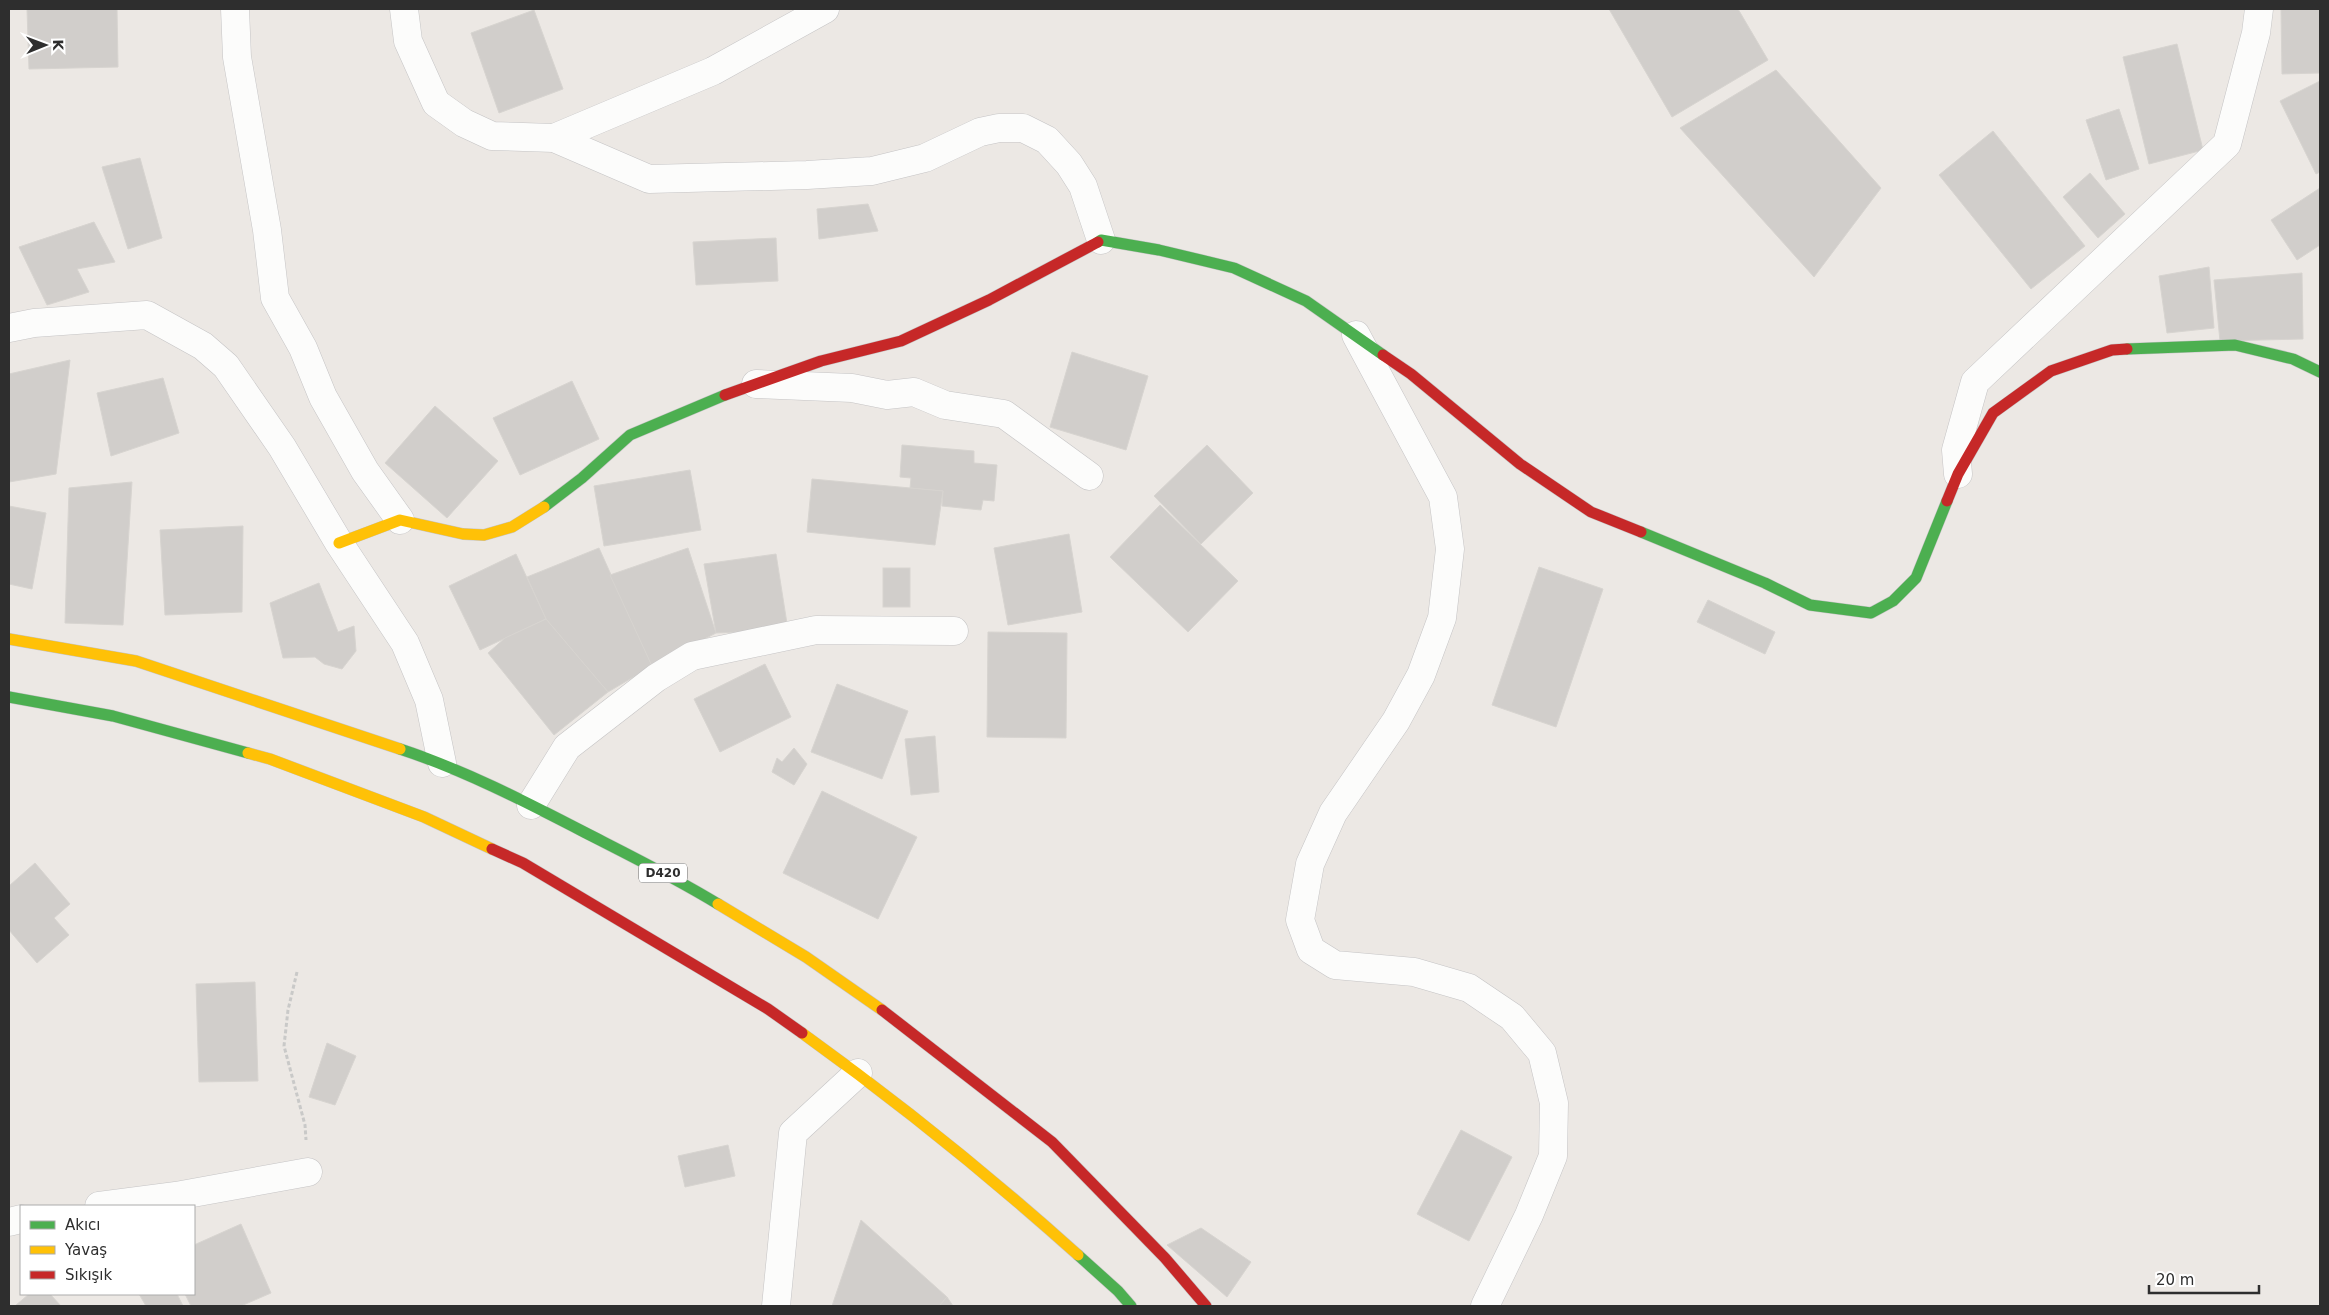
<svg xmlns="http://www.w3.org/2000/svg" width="2329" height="1315" font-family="'DejaVu Sans',sans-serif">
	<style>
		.building { fill: #d1cecb; stroke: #d7d4d0 }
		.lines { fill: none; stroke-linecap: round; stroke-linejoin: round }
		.street-casing { stroke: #c5c4c5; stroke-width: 29 }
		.fast-casing { stroke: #c5c4c5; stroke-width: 12 }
		.slow-casing { stroke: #c5c4c5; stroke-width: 12 }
		.jam-casing { stroke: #c5c4c5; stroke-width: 12 }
		.path { stroke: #c9c9c8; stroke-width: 3; stroke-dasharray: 4 2.5; stroke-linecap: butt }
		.street { stroke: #fcfcfb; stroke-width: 28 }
		.fast { stroke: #4caf50; stroke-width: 11 }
		.slow { stroke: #ffc107; stroke-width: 11 }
		.jam { stroke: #c62828; stroke-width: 11 }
		.labels { text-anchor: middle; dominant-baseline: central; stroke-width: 4; stroke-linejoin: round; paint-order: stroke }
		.shield { fill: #fff; stroke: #6d6d6d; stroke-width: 1 }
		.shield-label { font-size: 12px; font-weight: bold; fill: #2e2e2e }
	</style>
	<rect width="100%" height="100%" fill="#ece8e4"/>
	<!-- building -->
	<g class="building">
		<polygon points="27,9 117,9 118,67 29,69"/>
		<polygon points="1609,9 1738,9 1768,60 1672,117"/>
		<polygon points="2281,9 2320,9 2320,73 2282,74"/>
		<polygon points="534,10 563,89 499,113 471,33"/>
		<polygon points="2177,44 2203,150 2149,164 2123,57"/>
		<polygon points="1776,70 1881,188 1814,277 1680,128"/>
		<polygon points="2320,81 2320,172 2316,174 2280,101"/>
		<polygon points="2119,109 2139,169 2106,180 2086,120"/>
		<polygon points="1993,131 2085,246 2031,289 1939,175"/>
		<polygon points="140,158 162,238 128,249 102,167"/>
		<polygon points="2090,173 2125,214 2098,238 2063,197"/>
		<polygon points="2320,188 2320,245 2297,260 2271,220"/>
		<polygon points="868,204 878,231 819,239 817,209"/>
		<polygon points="94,222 115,262 77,269 89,292 47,305 19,247"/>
		<polygon points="776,238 778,281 696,285 693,242"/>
		<polygon points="2209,267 2214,328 2167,333 2159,276"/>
		<polygon points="2302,273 2303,339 2220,341 2214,280"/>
		<polygon points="1072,352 1148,376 1126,450 1050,427"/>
		<polygon points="70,360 56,474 9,482 9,374"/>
		<polygon points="163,378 179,433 111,456 97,393"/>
		<polygon points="572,381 599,439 520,475 493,418"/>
		<polygon points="435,406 498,461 447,518 385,463"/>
		<polygon points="902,445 974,451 974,463 997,465 994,501 983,500 981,510 942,506 943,491 910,488 911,478 900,477"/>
		<polygon points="1207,445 1253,493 1201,544 1154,496"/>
		<polygon points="690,470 701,530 604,546 594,486"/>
		<polygon points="812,479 943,491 935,545 807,532"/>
		<polygon points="132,482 123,625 65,623 69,488"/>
		<polygon points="1160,505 1238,581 1188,632 1110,557"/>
		<polygon points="9,506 46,513 32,589 9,584"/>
		<polygon points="243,526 242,612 165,615 160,530"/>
		<polygon points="1069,534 1082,612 1008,625 994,548"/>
		<polygon points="599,548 652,666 608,692 546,619 527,577"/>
		<polygon points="688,548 716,633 652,666 610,575"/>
		<polygon points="516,554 546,619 480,650 449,586"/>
		<polygon points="776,554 788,630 716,633 704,564"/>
		<polygon points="1539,567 1603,589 1556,727 1492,705"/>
		<rect x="883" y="568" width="27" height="39"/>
		<polygon points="319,583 338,632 354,626 356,651 342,669 324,664 315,657 283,658 270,603"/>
		<polygon points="1708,600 1775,632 1765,654 1697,622"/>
		<polygon points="546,619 608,692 554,735 488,653 505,638"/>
		<polygon points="988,632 1067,633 1066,738 987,737"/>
		<polygon points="765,664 791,717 720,752 694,699"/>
		<polygon points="837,684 908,711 882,779 811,752"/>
		<polygon points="935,736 939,792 911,795 905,739"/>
		<polygon points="794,748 807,764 794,785 772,772 777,758 782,762"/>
		<polygon points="822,791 917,837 878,919 783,873"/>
		<polygon points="35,863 70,904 54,918 69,935 37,963 9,930 9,886"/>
		<polygon points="255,982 258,1081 199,1082 196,984"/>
		<polygon points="327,1043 356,1056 335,1105 309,1097"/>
		<polygon points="1461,1130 1512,1157 1469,1241 1417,1214"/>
		<polygon points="728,1145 735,1176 685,1187 678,1156"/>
		<polygon points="861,1220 947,1297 939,1306 832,1306"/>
		<polygon points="241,1224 271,1293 241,1306 191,1306 185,1294 194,1294 194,1245"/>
		<polygon points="1201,1228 1251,1262 1227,1297 1167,1245"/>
		<polygon points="29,1294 50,1294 61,1306 15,1306"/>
		<polygon points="139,1294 177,1294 183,1306 146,1306"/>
		<polygon points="947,1297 953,1306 939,1306"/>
	</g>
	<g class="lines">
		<!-- street casing -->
		<g class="street-casing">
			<g id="street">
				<polyline points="235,9 237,57 267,230 275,298 303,348 323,397 365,471 400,520"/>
				<polyline points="404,9 408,41 436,103 464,123 492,136 554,138 649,179 807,175 872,171 925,158 980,132 999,128 1023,128 1047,140 1069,164 1083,186 1101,240"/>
				<polyline points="554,138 713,71 825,9"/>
				<polyline points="9,328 34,323 147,315 203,346 226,366 282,447 339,543 405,643 429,700 442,763"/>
				<polyline points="1356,335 1443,497 1450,549 1442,618 1421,675 1396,721 1333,813 1310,864 1300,920 1311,950 1335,965 1414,972 1469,988 1512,1017 1542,1053 1554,1103 1553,1156 1529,1215 1485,1306"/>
				<polyline points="756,384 852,388 887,395 914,392 945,405 1004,414 1089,476"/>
				<polyline points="1958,474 1956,450 1975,382 2227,144 2256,33 2259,9"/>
				<polyline points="531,805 567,747 656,678 692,656 816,630 954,631"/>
				<polyline points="99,1206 176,1196 308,1172"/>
				<polyline points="9,1222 21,1219"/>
				<polyline points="776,1306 793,1133 858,1073"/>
			</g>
		</g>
		<!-- fast casing -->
		<g class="fast-casing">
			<g id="fast">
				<polyline points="1098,242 1101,240 1159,250 1234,268 1306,301 1383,355"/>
				<polyline points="2127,349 2235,345 2293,359 2320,372"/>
				<polyline points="544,507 582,478 630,435 725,395"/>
				<polyline points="1641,532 1765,583 1810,605 1871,613 1893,601 1916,578 1947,501"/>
				<polyline points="9,697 113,716 248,753"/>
				<path d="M 400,749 C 464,770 524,801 584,832 C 629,855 674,877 718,904"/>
				<polyline points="1078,1255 1118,1291 1131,1306"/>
			</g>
		</g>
		<!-- slow casing -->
		<g class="slow-casing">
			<g id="slow">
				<polyline points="339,543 400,520 463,534 484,535 512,527 544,507"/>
				<polyline points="9,639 136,661 400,749"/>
				<polyline points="248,753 270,759 424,817 492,849"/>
				<polyline points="718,904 806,957 882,1010"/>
				<path d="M 802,1033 C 898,1102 990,1176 1078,1255"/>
			</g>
		</g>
		<!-- jam casing -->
		<g class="jam-casing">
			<g id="jam">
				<polyline points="1383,355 1411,374 1520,464 1591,512 1641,532"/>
				<polyline points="725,395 821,361 901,341 989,300 1098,242"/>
				<polyline points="1947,501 1958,474 1993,413 2051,371 2112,350 2127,349"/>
				<polyline points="492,849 523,863 768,1009 802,1033"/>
				<polyline points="882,1010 1052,1142 1165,1258 1206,1306"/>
			</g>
		</g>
		<!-- path -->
		<polyline class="path" points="297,972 288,1010 284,1046 305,1125 306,1140"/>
		<!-- street -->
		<use href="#street" class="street"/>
		<!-- fast -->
		<use href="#fast" class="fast"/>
		<!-- slow -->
		<use href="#slow" class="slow"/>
		<!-- jam -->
		<use href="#jam" class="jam"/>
	</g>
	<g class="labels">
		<!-- shield labels -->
		<rect class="shield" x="639" y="863.5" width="48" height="19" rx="4"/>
		<g class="shield-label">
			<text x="663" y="873">D420</text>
		</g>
	</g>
	<!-- border -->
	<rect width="2329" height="1315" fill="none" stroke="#2e2e2e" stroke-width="20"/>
	<!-- legend -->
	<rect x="20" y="1205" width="175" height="90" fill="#ffffff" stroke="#ababab"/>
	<rect x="30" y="1221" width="25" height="8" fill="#4caf50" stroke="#ababab"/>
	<text x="65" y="1230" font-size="15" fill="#2e2e2e">Akıcı</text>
	<rect x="30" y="1246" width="25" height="8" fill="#ffc107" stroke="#ababab"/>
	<text x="65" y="1255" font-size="15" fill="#2e2e2e">Yavaş</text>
	<rect x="30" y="1271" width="25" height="8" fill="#c62828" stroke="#ababab"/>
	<text x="65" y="1280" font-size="15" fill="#2e2e2e">Sıkışık</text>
	<!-- north arrow -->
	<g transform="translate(45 45) rotate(89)" stroke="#ffffff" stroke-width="4" paint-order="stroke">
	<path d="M0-4L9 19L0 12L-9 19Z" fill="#2e2e2e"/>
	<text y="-8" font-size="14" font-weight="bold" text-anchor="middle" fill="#2e2e2e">K</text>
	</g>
	<!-- scale -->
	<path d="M2149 1285v8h110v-8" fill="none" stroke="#2e2e2e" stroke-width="2.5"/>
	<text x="2156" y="1285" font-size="15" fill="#2e2e2e" stroke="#ffffff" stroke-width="4" paint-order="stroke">20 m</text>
</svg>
